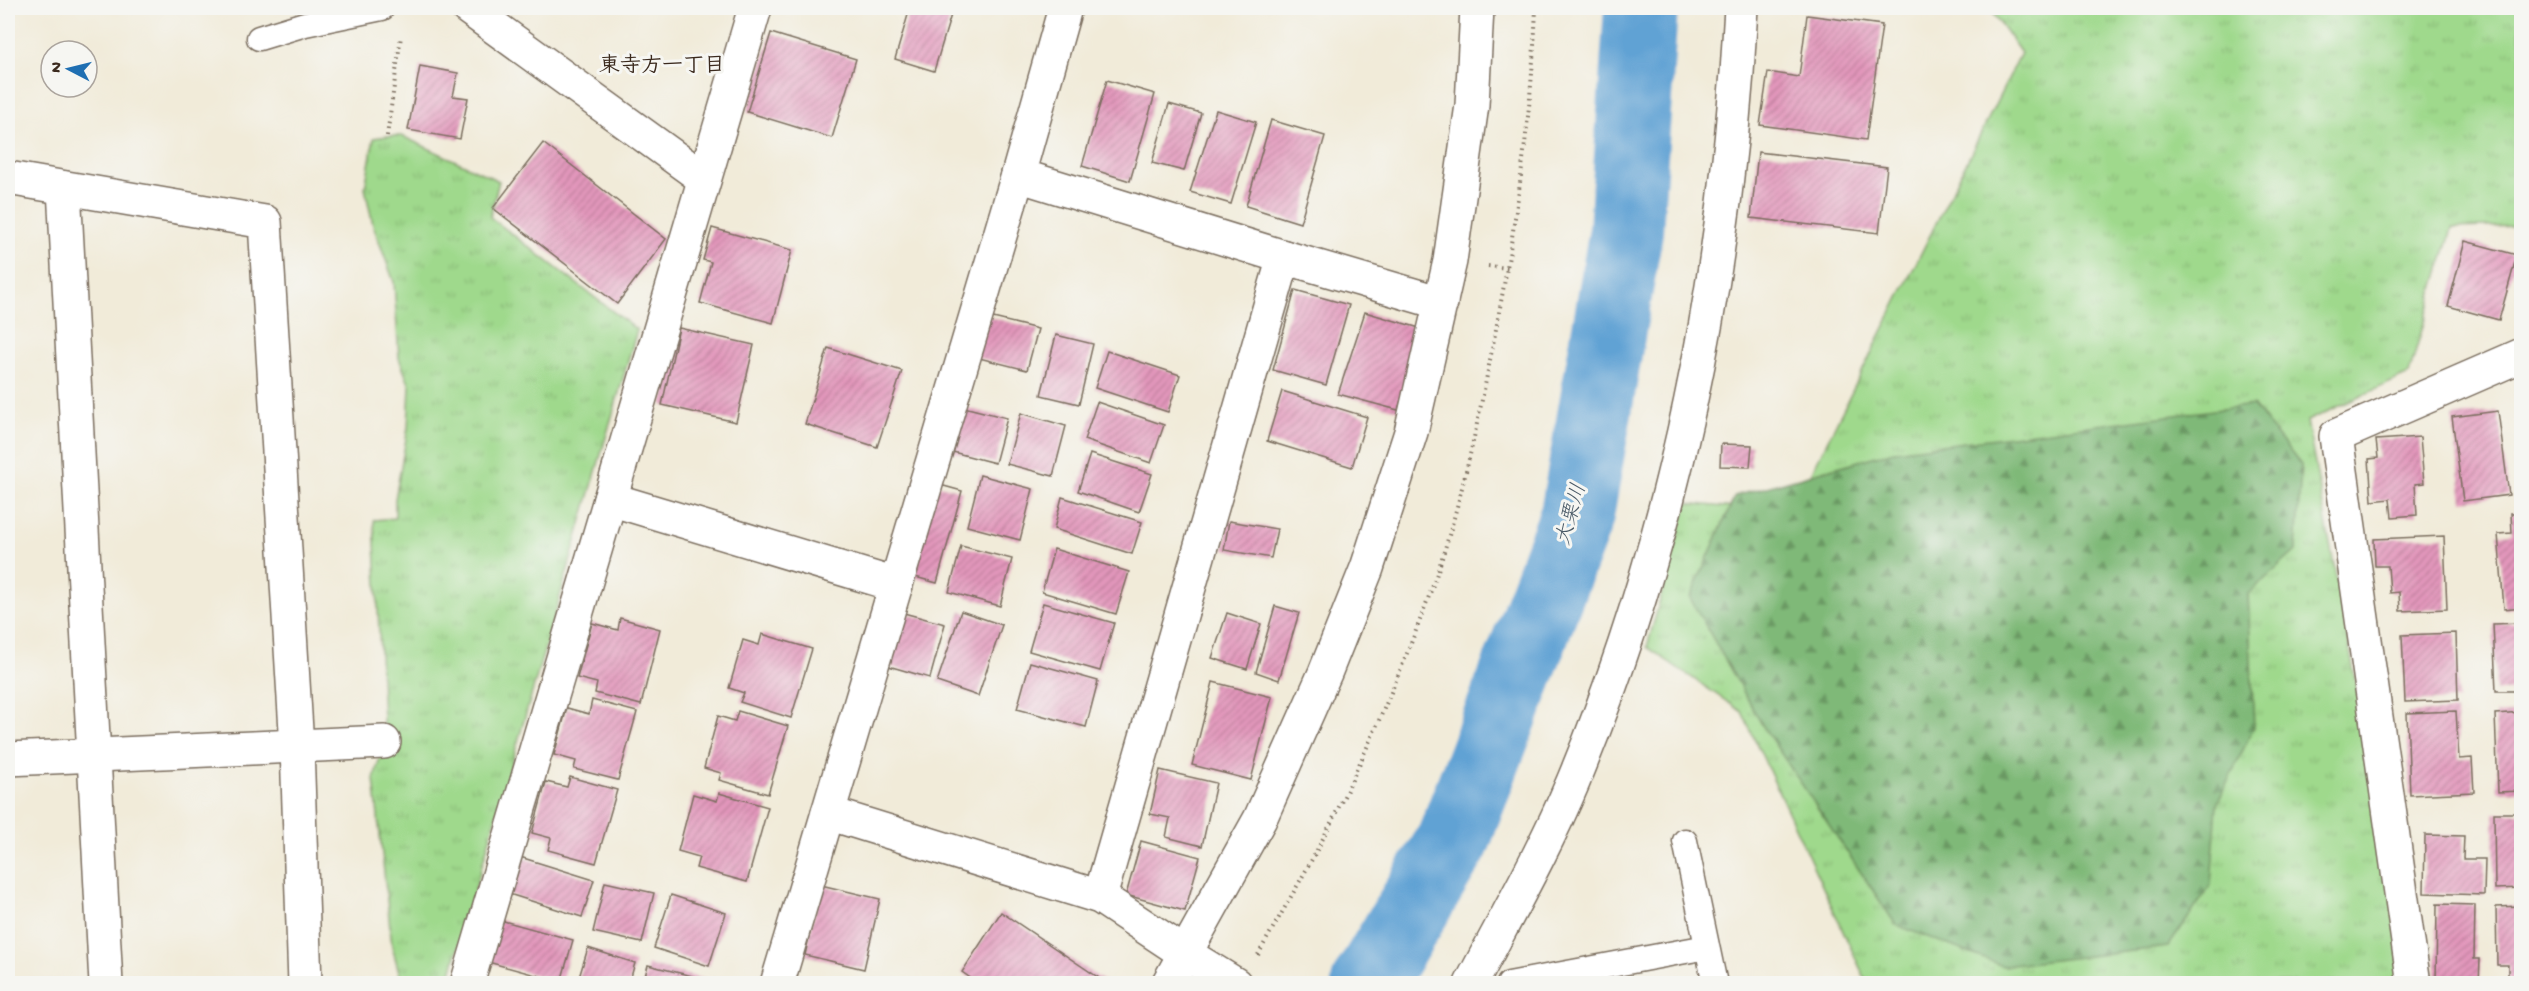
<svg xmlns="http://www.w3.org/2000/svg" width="2529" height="991" font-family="'Gochi Hand','Klee One',sans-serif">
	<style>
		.grass { fill: url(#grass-tufts); stroke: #6d8255; stroke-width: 1.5 }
		.forest { fill: url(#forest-firs); stroke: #5d724b; stroke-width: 1.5 }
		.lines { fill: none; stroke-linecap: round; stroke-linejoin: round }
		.river { stroke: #61a2d4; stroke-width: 74 }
		.building { fill: url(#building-hatch) }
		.service-casing { stroke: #7b6e5f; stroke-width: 27 }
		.minor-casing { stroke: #7b6e5f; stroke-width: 36 }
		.tertiary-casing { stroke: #7b6e5f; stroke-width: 36 }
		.path { stroke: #7b6e5f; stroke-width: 4; stroke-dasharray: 1.5 4.5; stroke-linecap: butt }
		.service { stroke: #fff; stroke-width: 24 }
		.minor { stroke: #fff; stroke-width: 33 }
		.tertiary { stroke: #fff; stroke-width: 33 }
		.labels { text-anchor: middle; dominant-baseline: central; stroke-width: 6; stroke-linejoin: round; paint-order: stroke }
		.neighbourhood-label { font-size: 21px; font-weight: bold; fill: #3b2a1e; stroke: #f6f6f2 }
		.water-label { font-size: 21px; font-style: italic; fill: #4a5a67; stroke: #f6f6f2 }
	</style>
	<defs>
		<pattern id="grass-tufts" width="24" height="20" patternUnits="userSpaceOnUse" patternTransform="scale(1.5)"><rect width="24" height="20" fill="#9fd98c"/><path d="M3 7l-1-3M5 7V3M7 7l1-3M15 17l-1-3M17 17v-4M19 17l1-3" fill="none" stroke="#8aba78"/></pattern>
		<pattern id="forest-firs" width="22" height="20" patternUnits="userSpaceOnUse" patternTransform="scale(1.5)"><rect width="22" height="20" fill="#7fb978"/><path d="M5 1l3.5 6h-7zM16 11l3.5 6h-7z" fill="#699762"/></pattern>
		<pattern id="building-hatch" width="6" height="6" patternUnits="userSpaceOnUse" patternTransform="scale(1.5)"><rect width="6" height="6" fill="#e397bc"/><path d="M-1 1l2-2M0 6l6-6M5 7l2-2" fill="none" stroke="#b97b98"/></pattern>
	</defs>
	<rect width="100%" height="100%" fill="#f6f6f2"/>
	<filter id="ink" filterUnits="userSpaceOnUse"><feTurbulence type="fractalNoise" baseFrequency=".0167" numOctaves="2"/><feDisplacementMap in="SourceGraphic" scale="12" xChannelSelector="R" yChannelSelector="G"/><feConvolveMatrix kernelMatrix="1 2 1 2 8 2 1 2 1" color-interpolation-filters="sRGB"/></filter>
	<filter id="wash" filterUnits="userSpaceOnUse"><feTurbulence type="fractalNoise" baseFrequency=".008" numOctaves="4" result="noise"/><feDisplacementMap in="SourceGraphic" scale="24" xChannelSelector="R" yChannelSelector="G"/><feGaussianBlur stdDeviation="1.35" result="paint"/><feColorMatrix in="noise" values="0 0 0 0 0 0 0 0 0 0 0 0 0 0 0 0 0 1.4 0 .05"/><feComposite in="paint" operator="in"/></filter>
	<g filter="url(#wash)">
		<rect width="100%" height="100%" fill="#f1ebd9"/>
		<!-- grass -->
		<g class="grass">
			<polygon points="1989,8 2521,8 2520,226 2452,228 2409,374 2307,421 2412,983 1867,983 1742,712 1647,647 1687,503 1791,514 2021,53"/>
			<polygon points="387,136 402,136 499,181 490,217 637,330 448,983 402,983 392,946 374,779 384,742 374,520 395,518 395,499 408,428 410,386 399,358 394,282 373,225 365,188 374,138"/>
		</g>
		<!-- forest -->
		<polygon class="forest" points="2253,405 2301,465 2296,551 2248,594 2254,727 2217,804 2211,885 2168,947 2003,966 1896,925 1764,728 1690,598 1735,496 1894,451"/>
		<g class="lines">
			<!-- river -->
			<polyline class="river" points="1368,984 1453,841 1577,515 1626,231 1641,8"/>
		</g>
		<g id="blocks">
			<!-- building -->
			<g class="building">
				<polygon points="910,8 953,8 934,71 895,59"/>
				<polygon points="1807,15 1882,25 1866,140 1760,125 1768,72 1799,77"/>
				<polygon points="771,33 856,59 832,138 747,112"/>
				<polygon points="420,66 458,73 453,96 468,98 460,139 408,130"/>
				<polygon points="1107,80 1155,94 1130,181 1082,166"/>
				<polygon points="1169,104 1201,113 1184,171 1152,163"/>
				<polygon points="1216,110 1256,122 1231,204 1190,192"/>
				<polygon points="1271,120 1325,136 1300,223 1246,206"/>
				<polygon points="543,143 666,239 617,304 493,208"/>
				<polygon points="1758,152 1887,167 1879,233 1751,218"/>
				<polygon points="712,228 792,250 773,323 700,303 711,262 703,260"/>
				<polygon points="2465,241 2517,255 2499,320 2448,306"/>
				<polygon points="1295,290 1349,305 1326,385 1273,370"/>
				<polygon points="1365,312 1423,329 1398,410 1338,394"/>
				<polygon points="981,315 1038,329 1027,370 971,356"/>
				<polygon points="679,328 754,345 736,422 662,405"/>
				<polygon points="1056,335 1093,344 1079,404 1041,395"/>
				<polygon points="828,348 902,371 877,447 805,424"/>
				<polygon points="1107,351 1180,375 1168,412 1095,388"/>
				<polygon points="1282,391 1367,417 1352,467 1267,441"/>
				<polygon points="1097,402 1164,425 1151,463 1084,440"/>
				<polygon points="956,405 1007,418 995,463 945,450"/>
				<polygon points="2498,411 2509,495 2463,501 2452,417"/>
				<polygon points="1021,413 1066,426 1053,476 1007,464"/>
				<polygon points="2420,437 2424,483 2415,484 2417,515 2392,517 2390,499 2372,501 2369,459 2378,458 2376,440"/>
				<polygon points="1721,444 1752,445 1750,467 1720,466"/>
				<polygon points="1090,454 1152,474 1139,512 1078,491"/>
				<polygon points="980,475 1033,489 1020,540 967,526"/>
				<polygon points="933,483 962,491 937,583 908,575"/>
				<polygon points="1062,497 1142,522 1132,554 1054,529"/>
				<polygon points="2511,513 2522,513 2522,607 2504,609 2498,534 2512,533"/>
				<polygon points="1229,521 1277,529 1271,558 1224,550"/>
				<polygon points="2444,536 2447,609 2400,611 2399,592 2390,593 2388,566 2375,566 2374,539"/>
				<polygon points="961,546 1012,559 1000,606 949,592"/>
				<polygon points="1054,549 1129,572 1116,614 1042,592"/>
				<polygon points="1043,603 1114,623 1100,671 1029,651"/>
				<polygon points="1275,606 1299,613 1279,680 1256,672"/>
				<polygon points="961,611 1002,625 978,696 937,682"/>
				<polygon points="900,612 945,624 930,678 885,665"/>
				<polygon points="1227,613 1261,624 1247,669 1212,658"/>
				<polygon points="620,618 660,629 641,705 595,693 597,683 577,678 592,623 618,630"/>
				<polygon points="2522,623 2522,691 2496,691 2493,624"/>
				<polygon points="2456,633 2458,700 2405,702 2402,635"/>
				<polygon points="762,634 812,649 791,718 740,702 744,693 729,688 743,640 759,645"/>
				<polygon points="1030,662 1098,681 1086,727 1017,709"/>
				<polygon points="1213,682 1272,697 1251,780 1192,765"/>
				<polygon points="592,700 637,712 618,780 574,769 576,761 554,755 567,708 589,714"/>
				<polygon points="738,711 788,726 768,794 719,780 721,773 704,768 718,716 735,721"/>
				<polygon points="2456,711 2459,759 2472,758 2474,792 2410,795 2407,713"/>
				<polygon points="2522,712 2522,791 2498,792 2495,714"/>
				<polygon points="1160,770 1216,783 1202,846 1166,837 1170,818 1150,814"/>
				<polygon points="570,777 617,790 596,863 548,850 551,838 532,833 546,782 567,787"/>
				<polygon points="719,793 768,807 747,882 696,868 699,857 678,851 693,794 717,801"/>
				<polygon points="2494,813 2522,813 2522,888 2495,889"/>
				<polygon points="2425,835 2464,836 2463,859 2485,859 2484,895 2424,893"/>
				<polygon points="1141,841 1200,857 1185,911 1126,895"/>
				<polygon points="520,857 594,880 582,917 509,894"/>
				<polygon points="605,882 654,893 642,943 593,932"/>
				<polygon points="821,885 880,899 864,969 805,955"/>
				<polygon points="671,895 726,913 709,966 654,948"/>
				<polygon points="2437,904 2475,905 2474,959 2480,959 2479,984 2436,984"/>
				<polygon points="2522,906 2522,980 2508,980 2508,965 2497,965 2496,907"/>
				<polygon points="1001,912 1108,984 979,984 962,972"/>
				<polygon points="500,920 573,940 561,982 488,962"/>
				<polygon points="588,948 635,963 629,984 577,984"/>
				<polygon points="648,965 704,979 703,984 643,984"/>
			</g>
		</g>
	</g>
	<g filter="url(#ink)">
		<use href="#blocks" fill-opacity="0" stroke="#7b6e5f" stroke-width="1.5"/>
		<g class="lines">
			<!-- service casing -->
			<g class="service-casing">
				<g id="service">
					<polyline points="259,38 305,24 382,8"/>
					<polyline points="1685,841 1715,984"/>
					<polyline points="1509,984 1707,947"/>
				</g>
			</g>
			<!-- minor casing -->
			<g class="minor-casing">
				<g id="minor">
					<polyline points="468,8 703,178"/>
					<polyline points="1018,175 1284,257 1441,303"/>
					<polyline points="8,178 265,222 297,747 305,984"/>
					<polyline points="64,188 106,984"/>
					<polyline points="610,499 896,585"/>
					<polyline points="8,759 384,742"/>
					<polyline points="828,813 1100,897 1186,954 1235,984"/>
					<polyline points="1100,897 1284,257"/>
					<polyline points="467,984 755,8"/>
					<polyline points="1168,984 1260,819 1325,673 1367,568 1411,432 1450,261 1472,105 1477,8"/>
					<path d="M 1471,984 C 1506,917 1544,851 1573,782 C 1675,537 1728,272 1741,8"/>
					<polyline points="2414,984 2336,436 2522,355"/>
				</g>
			</g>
			<!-- tertiary casing -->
			<g class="tertiary-casing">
				<polyline id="tertiary" points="777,984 1018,175 1065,8"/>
			</g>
			<!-- path -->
			<g class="path">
				<polyline points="387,136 401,36"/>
				<polyline points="1488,266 1508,268"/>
				<path d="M 1258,955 C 1277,920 1298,886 1317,850 C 1361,766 1399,678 1432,588 C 1458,514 1475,437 1490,360 C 1513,243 1531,127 1536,8"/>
			</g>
			<!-- service -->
			<use href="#service" class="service"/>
			<!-- minor -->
			<use href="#minor" class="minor"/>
			<!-- tertiary -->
			<use href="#tertiary" class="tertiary"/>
		</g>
	</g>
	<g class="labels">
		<!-- neighbourhood labels -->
		<g class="neighbourhood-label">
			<text x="662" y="67">東寺方一丁目</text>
		</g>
		<!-- water labels -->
		<g class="water-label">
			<text transform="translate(1573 515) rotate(-74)">大栗川</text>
		</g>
	</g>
	<!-- margin -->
	<rect width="2529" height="991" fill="none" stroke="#f6f6f2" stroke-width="30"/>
	<!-- north arrow -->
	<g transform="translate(69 69) rotate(277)"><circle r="28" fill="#f6f6f2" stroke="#aba49d" stroke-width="1.5"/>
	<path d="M0-4.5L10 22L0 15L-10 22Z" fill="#1f6fb2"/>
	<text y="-9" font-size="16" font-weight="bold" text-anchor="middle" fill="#3b2a1e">N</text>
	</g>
</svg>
